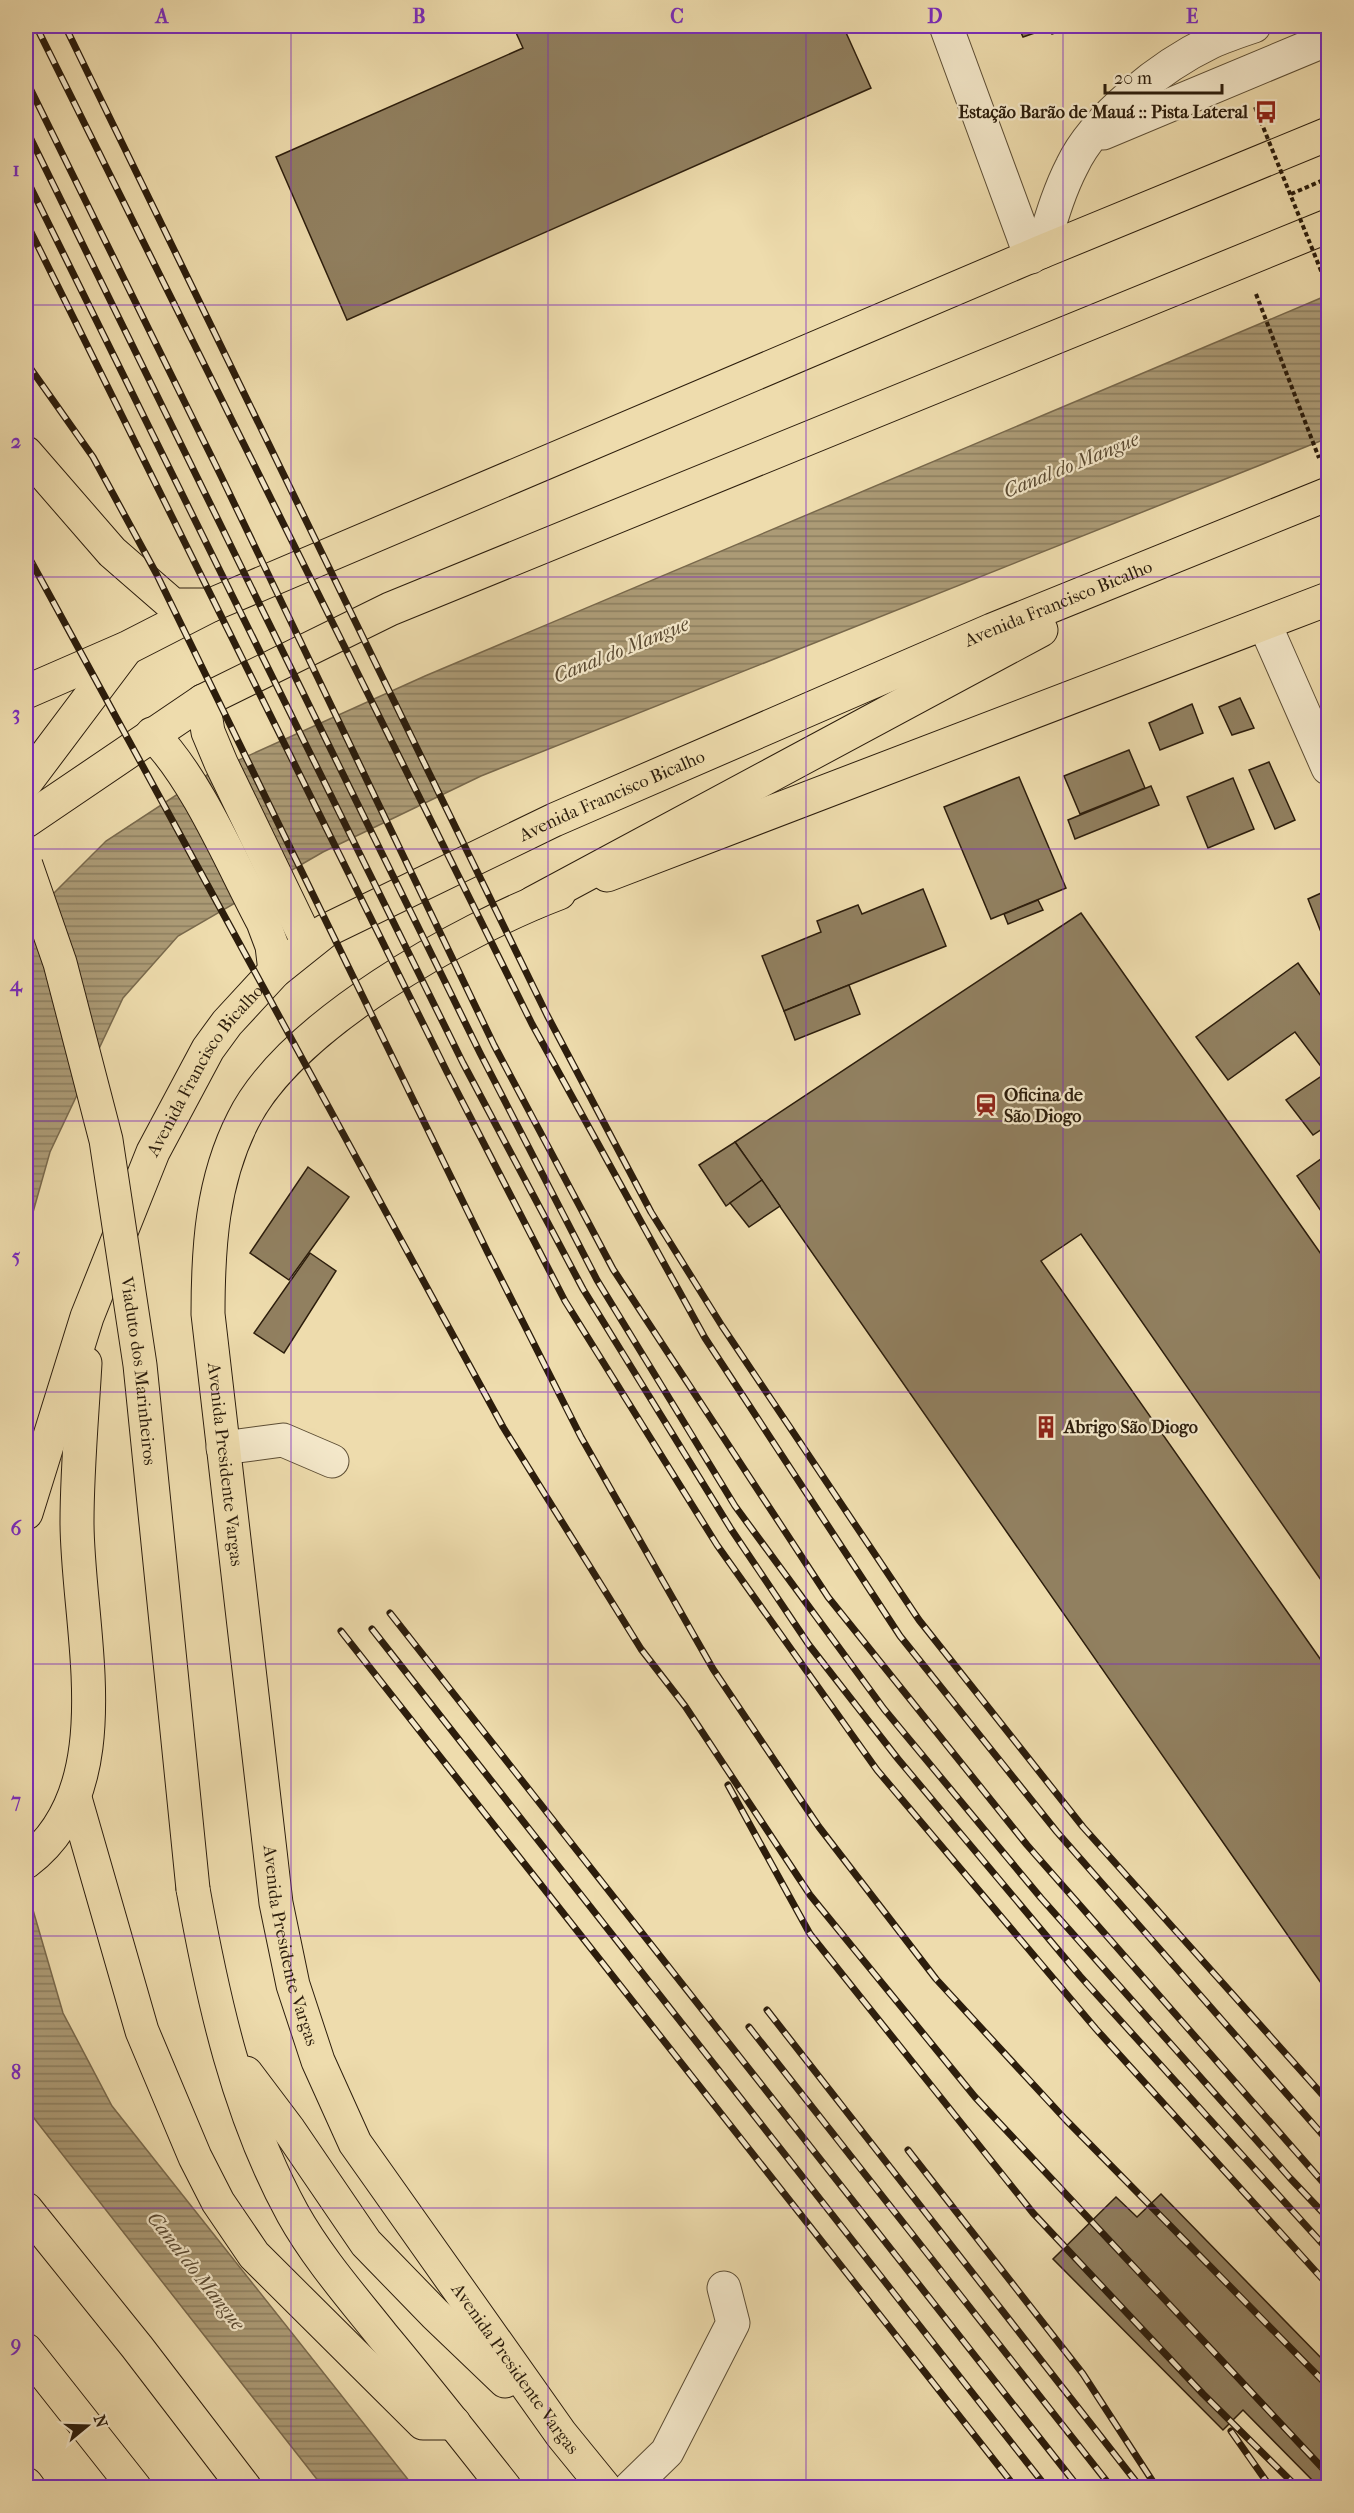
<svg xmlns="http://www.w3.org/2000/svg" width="1354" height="2513" font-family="'IM FELL French Canon',serif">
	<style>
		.water { fill: url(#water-rules); stroke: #79694c; stroke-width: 1.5 }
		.building { fill: #918060; stroke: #2c1d0c; stroke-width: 1.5 }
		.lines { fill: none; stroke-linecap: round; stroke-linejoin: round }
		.minor-casing { stroke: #5c4d34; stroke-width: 35 }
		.major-casing { stroke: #2c1d0c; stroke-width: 35 }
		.highway-casing { stroke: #2c1d0c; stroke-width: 35 }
		.path { stroke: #2c1d0c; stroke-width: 4; stroke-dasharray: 4.5 3; stroke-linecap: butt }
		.minor { stroke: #f4e8ca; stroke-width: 33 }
		.major { stroke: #eedcad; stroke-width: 33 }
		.highway { stroke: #eedcad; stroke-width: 33 }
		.rail-casing { stroke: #2c1d0c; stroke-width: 7 }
		.rail { stroke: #f4e8ca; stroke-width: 4.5; stroke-dasharray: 14; stroke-linecap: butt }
		.major-bridge-casing { stroke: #2c1d0c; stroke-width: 35; stroke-linecap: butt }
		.path-bridge { stroke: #2c1d0c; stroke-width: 4; stroke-dasharray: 4.5 3; stroke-linecap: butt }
		.major-bridge { stroke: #eedcad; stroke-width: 33 }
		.grid { fill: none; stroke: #7b2cbf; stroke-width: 1.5; stroke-opacity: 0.55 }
		.labels { text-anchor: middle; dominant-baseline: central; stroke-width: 4.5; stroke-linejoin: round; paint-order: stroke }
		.poi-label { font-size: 18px; font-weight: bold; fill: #2c1d0c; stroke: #f4e8ca; text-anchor: start }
		.street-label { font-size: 18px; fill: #2c1d0c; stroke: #f4e8ca }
		.water-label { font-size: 20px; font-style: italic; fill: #594931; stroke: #f4e8ca }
		.neatline { fill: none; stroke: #7b2cbf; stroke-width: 2 }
		.grid-label { font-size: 20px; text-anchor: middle; font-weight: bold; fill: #7b2cbf }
	</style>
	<defs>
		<pattern id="water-rules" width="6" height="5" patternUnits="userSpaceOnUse" patternTransform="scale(1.5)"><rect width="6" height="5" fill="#ac9b76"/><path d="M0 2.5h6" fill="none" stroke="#8c7e5f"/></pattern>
	</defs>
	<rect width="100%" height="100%" fill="#eedcad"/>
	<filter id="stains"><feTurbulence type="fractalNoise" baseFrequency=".00333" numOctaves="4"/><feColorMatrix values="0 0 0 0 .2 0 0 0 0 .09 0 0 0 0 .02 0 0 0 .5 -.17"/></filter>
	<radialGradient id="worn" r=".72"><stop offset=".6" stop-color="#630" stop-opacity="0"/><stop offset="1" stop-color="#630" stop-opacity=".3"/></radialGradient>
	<!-- water -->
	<g class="water">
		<polygon points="1328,295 1328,438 481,776 323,852 178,936 123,998 50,1152 26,1237 26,937 49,898 106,841 210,773 425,676"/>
		<polygon points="26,1886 63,2013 112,2106 414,2487 323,2487 26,2108"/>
	</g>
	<!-- building -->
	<g class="building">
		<polygon points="513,26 843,26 871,88 347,320 276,157 523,48"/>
		<polygon points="1018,26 1073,26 1052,34 1049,28 1023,37"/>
		<polygon points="1240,698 1254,728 1232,735 1219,707"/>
		<polygon points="1192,704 1203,733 1160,750 1149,723"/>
		<polygon points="1129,750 1145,788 1080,814 1064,776"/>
		<polygon points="1269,762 1295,820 1275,829 1249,770"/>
		<polygon points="1019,777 1066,888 991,919 944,807"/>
		<polygon points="1233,778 1254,829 1208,848 1187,797"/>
		<polygon points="1151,786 1159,805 1075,839 1068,820"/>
		<polygon points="923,889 946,946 784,1011 762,956 821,932 817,921 858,905 862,914"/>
		<polygon points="1328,890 1328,950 1308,899"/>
		<polygon points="1038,900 1043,910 1008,924 1004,914"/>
		<polygon points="1081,913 1328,1264 1328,1590 1081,1234 1041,1261 1328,1670 1328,1993 735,1142"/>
		<polygon points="1298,963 1328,1006 1328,1125 1313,1135 1286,1100 1326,1073 1295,1032 1228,1080 1196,1037"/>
		<polygon points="849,985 860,1014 795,1040 784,1011"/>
		<polygon points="735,1142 762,1180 726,1206 699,1165"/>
		<polygon points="1328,1154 1328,1210 1323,1214 1297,1176"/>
		<polygon points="308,1167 349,1197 289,1280 250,1253"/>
		<polygon points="762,1180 780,1206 749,1227 730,1203"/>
		<polygon points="310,1253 336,1271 284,1353 254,1333"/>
		<polygon points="1161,2194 1328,2365 1328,2488 1320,2488 1243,2410 1223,2430 1053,2259 1116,2197 1137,2217"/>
	</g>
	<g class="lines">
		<!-- minor casing -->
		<g class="minor-casing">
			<g id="minor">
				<polyline points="946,26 1031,257"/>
				<polyline points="1103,133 1328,39"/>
				<path d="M 1041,252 C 1050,223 1058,193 1072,166 C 1095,117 1163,65 1211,42 C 1224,36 1239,31 1254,26"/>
				<polyline points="1265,625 1328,768"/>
				<polyline points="223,1448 283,1440 332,1461"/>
				<polyline points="630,2488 667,2452 733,2323 724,2288"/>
			</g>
		</g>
		<!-- major casing -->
		<g class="major-casing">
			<g id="major">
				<polyline points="26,453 112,552 173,605 211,605"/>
				<polyline points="26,821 203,701 390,609 1328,226"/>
				<polyline points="607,875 1328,599"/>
				<path id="s1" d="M 559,893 C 462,930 290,1025 243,1120 C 212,1181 208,1247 208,1314 L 276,1903 L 293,1985 L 318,2061 L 355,2143 L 561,2434 L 605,2488"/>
				<polyline points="75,1798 142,2031 195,2157 218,2202 254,2255 423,2423 454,2423"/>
				<path d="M 193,1889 C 213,2000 238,2114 293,2214 C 317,2257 351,2296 382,2335 C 424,2385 464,2436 505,2488"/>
				<polyline points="246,2073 289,2130 366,2243 435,2314 505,2381"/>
				<polyline points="26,2209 137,2347 245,2488"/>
				<polyline points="26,2350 135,2488"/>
			</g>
		</g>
		<!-- highway casing -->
		<g class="highway-casing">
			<g id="highway">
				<polyline points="26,692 127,648 211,605 1041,252 1328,134"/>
				<polyline points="203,701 208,732 221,763 308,943"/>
				<path d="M 152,734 C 197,779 232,864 263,922 L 272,946 L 275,971"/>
				<polyline points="26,782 126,649"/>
				<polyline points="533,903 1041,630"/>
				<path id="s2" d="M 26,1513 L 87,1317 L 153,1152 L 208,1049 L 227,1023 L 275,971 L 325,931 L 554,820 L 992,630 L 1328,494"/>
				<path d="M 26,1862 C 125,1788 77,1627 77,1522 C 77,1470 82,1416 85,1363"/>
				<polyline points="26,2484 29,2488"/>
			</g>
		</g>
		<!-- path -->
		<g class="path">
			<polyline points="1291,194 1328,178"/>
			<polyline points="1256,294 1319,458"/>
		</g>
		<!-- minor -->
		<use href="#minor" class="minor"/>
		<!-- major -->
		<use href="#major" class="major"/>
		<!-- highway -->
		<use href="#highway" class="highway"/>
		<!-- rail casing -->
		<g class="rail-casing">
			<g id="rail">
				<polyline points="36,26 532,1024 705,1338 900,1636 1057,1832 1328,2141"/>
				<polyline points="65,26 547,1015 651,1212 722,1326 919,1620 1083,1827 1328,2101"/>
				<polyline points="26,80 221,476 494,1045 613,1269 828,1597 1027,1845 1328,2188"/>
				<polyline points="26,129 480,1053 597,1280 735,1506 884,1709 1041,1898 1290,2178 1328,2218"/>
				<polyline points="26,178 463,1063 583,1289 731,1529 809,1645 898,1759 1080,1976 1328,2250"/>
				<polyline points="26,222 447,1072 565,1301 717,1545 877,1770 1096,2029 1328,2285"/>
				<polyline points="26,362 93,457 156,573 488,1253 581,1437 713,1669 819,1827 936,1979 1065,2119 1328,2386"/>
				<polyline points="26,552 503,1427 641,1649 685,1706 810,1895 975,2097 1328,2474"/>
				<polyline points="390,1613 1079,2488"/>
				<polyline points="372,1629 1047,2488"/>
				<polyline points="341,1631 1016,2488"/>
				<polyline points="728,1785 810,1934 1033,2213 1203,2394 1298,2488"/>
				<polyline points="767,2010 1141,2488"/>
				<polyline points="749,2027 1112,2488"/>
				<polyline points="908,2150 1083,2374 1157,2488"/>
				<polyline points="1231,2431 1271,2488"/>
			</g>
		</g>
		<!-- rail -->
		<use href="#rail" class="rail"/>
		<!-- major-bridge casing -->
		<g class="major-bridge-casing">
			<g id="major-bridge">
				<path id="s3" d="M 26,865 L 60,963 L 106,1140 L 140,1365 L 193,1889"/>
			</g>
		</g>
		<!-- path-bridge -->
		<polyline class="path-bridge" points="1255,107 1328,288"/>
		<!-- major-bridge -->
		<use href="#major-bridge" class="major-bridge"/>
	</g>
	<!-- grid -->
	<path class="grid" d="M 291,26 L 291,2488M 548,26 L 548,2488M 806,26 L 806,2488M 1063,26 L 1063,2488M 26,305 L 1328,305M 26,577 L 1328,577M 26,849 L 1328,849M 26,1121 L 1328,1121M 26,1392 L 1328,1392M 26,1664 L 1328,1664M 26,1936 L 1328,1936M 26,2208 L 1328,2208"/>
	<!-- icons -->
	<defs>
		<g id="bus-bare" transform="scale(1.8)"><path d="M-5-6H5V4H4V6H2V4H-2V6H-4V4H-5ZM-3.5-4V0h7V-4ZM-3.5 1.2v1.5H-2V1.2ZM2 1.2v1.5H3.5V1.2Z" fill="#8f2418" stroke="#f4e8ca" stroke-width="2.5" paint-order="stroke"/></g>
		<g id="station-bare" transform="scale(1.8)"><path d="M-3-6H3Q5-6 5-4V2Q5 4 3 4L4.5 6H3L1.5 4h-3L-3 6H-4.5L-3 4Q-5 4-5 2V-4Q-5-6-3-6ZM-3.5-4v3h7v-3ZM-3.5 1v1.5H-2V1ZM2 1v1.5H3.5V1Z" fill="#8f2418" stroke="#f4e8ca" stroke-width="2.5" paint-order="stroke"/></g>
		<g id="building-bare" transform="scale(1.8)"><path d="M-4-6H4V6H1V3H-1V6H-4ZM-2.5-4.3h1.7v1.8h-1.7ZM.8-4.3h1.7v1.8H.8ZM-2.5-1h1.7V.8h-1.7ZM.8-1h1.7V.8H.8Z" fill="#8f2418" stroke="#f4e8ca" stroke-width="2.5" paint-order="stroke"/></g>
	</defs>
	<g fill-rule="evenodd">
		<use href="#bus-bare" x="1266" y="112"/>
		<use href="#station-bare" x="986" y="1105"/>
		<use href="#building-bare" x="1046" y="1427"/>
	</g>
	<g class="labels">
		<!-- poi labels -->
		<g class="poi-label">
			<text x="1248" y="112" text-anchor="end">Estação Barão de Mauá :: Pista Lateral</text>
			<text x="1004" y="1095">Oficina de<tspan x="1004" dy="21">São Diogo</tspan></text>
			<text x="1064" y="1427">Abrigo São Diogo</text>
		</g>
		<!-- street labels -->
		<g class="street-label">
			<text stroke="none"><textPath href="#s2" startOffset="1470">Avenida Francisco Bicalho</textPath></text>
			<text stroke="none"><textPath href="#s2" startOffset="984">Avenida Francisco Bicalho</textPath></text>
			<text stroke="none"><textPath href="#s2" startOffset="480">Avenida Francisco Bicalho</textPath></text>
			<text stroke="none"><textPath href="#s3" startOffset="520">Viaduto dos Marinheiros</textPath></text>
			<text stroke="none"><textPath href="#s1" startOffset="746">Avenida Presidente Vargas</textPath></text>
			<text stroke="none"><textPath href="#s1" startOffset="1232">Avenida Presidente Vargas</textPath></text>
			<text stroke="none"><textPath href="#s1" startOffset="1718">Avenida Presidente Vargas</textPath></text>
		</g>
		<!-- water labels -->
		<g class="water-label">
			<text transform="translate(1071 465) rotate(-22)">Canal do Mangue</text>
			<text transform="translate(621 650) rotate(-22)">Canal do Mangue</text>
			<text transform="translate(196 2271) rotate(52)">Canal do Mangue</text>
		</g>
	</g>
	<!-- margin -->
	<rect width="1354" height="2513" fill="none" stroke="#eedcad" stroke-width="66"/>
	<!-- north arrow -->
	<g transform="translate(87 2426) rotate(71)" stroke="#f4e8ca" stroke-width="4.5" paint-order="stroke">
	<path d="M0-4.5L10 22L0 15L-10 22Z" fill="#2c1d0c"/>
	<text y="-9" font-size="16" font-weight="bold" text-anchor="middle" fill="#2c1d0c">N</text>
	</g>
	<!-- scale -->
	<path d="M1105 84v9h117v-9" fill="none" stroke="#2c1d0c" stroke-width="3"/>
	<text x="1114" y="84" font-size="18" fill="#2c1d0c" stroke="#f4e8ca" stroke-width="4.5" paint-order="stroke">20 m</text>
	<rect x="33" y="33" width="1288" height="2447" class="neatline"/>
	<g class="grid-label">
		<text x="162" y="23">A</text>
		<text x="419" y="23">B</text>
		<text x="677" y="23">C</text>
		<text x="935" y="23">D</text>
		<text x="1192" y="23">E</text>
		<text x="16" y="176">1</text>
		<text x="16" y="448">2</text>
		<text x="16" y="720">3</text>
		<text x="16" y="991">4</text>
		<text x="16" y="1263">5</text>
		<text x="16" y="1535">6</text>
		<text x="16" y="1807">7</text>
		<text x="16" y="2079">8</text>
		<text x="16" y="2351">9</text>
	</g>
	<rect width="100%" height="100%" filter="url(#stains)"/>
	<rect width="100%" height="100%" fill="url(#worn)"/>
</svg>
